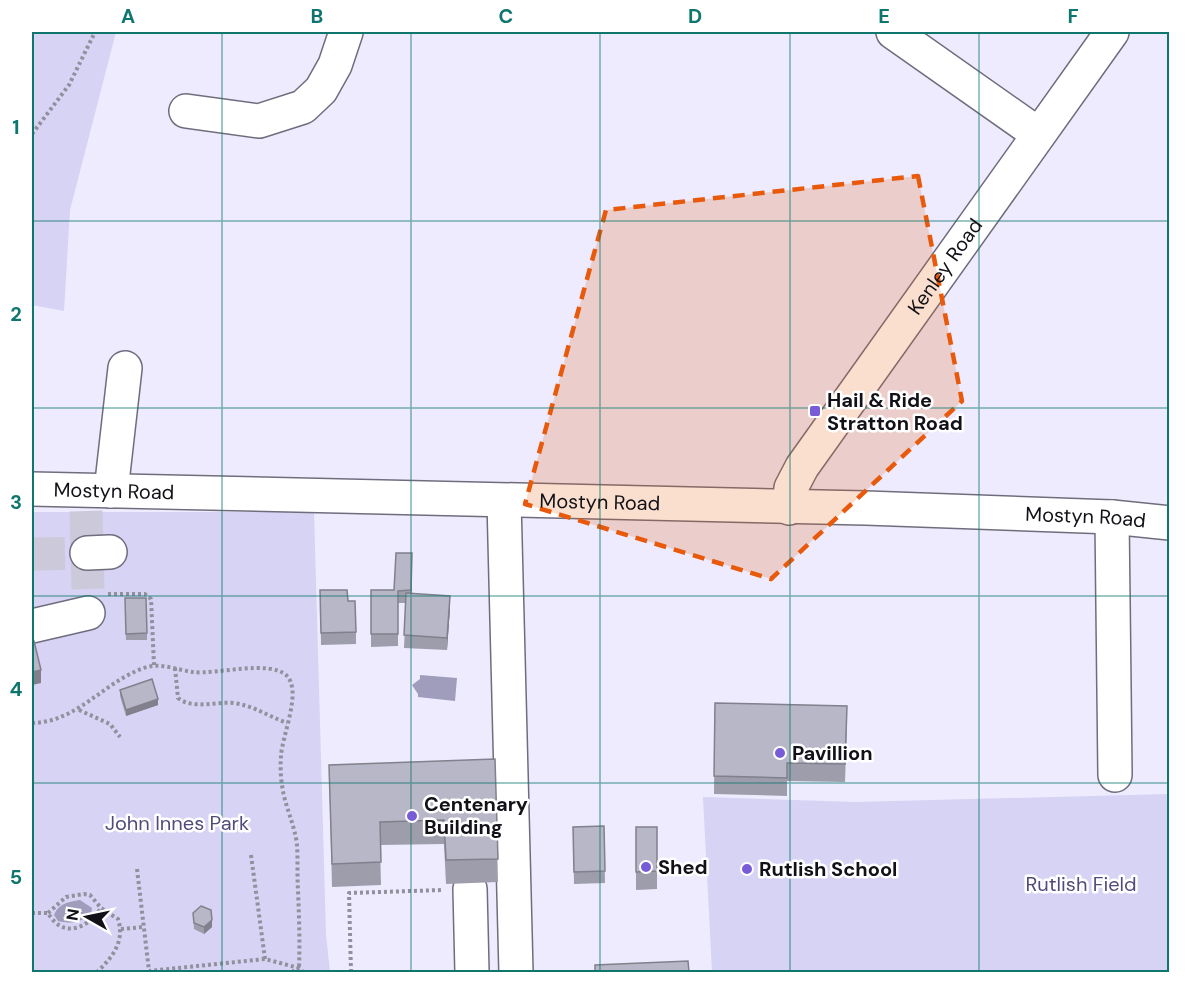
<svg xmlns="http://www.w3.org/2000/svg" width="1201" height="1004" font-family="'DM Sans',sans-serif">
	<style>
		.green { fill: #d6d3f4 }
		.water { fill: #9f9cbc }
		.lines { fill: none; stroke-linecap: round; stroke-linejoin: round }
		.minor-tunnel { stroke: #cccada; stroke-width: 33; stroke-dasharray: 33 16; stroke-linecap: butt }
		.minor-casing { stroke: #6f6d7d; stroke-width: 36 }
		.path { stroke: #92909d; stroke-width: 4; stroke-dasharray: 3 3; stroke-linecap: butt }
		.minor { stroke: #fff; stroke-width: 33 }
		.wall { fill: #9e9dac }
		.shaded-wall { fill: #81808c }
		.building { fill: #b8b7c8; stroke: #81808c; stroke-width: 1.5 }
		.marked { fill: #e8590c; fill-opacity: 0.2; stroke: #e8590c; stroke-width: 4.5; stroke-dasharray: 12 8; stroke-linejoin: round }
		.grid { fill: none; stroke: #0f766e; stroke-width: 1.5; stroke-opacity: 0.55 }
		.poi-dot { fill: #785cd7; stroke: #fff; stroke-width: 2 }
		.labels { text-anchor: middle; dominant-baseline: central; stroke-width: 5; stroke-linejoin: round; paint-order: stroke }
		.street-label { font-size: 20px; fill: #111117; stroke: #fff }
		.poi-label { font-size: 20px; font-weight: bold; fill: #111117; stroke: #fff; text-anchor: start }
		.park-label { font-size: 20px; fill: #524b7a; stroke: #fff }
		.neatline { fill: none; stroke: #0f766e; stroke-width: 2 }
		.grid-label { font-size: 20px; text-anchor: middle; font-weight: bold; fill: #0f766e }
	</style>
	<rect width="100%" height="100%" fill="#edebfd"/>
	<!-- green -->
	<g class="green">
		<polygon points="32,32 116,32 70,210 64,311 32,305"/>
		<polygon points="32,512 314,512 326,935 330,972 32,972"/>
		<polygon points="1169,794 1169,972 712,972 703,797 856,802"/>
	</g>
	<!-- water -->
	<g class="water">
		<polygon points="420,675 457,678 455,701 418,697 418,694 412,685 420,679"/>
		<path d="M 80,900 L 92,908 L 91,914 C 80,923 71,924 58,921 L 54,915 C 59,903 69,902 80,900 Z"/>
	</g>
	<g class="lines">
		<!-- minor-tunnel -->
		<g class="minor-tunnel">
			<polyline points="86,511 88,589"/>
			<polyline points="32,554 87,553"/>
		</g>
		<!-- minor casing -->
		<g class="minor-casing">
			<g id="minor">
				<polyline points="893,32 1038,134"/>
				<polyline points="186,111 259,121 303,107 321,90 335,65 346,32"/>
				<path id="s1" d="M 32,489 L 866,508 L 1112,517 L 1170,523"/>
				<polyline points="111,491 125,368"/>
				<polyline points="504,501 516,972"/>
				<path id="s2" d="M 789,508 L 791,488 L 802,467 L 1112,32"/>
				<polyline points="1112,517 1115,775"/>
				<polyline points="87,553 110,552"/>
				<polyline points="32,626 88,613"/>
				<polyline points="470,889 472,972"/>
			</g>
		</g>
		<!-- path -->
		<g class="path">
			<polyline points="32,134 69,85 95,32"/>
			<polyline points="108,594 145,594 151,599 154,665"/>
			<path d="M 175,668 L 178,698 C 193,710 216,701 234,703 C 254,706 268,716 287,723"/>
			<polyline points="79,710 110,724 120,737"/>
			<path d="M 32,723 C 78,722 103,682 144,668 C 160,662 177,670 193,672 C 215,675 271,659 287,676 C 302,692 282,736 281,756 C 280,769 281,783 284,796 C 288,813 295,827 297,845 C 298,860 297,875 298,890 C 299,916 300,942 299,968"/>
			<polyline points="251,855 265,959"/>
			<polyline points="137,869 149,971 265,959 299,968 303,972"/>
			<path d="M 32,913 L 48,913 C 63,939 87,929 101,908"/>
			<path d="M 48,913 L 66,897 L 84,894 L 90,895 L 101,908 L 118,919 C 125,941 113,957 97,972"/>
			<polyline points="121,929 143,927"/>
			<polyline points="292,972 299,968"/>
			<polyline points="351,972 349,893 443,890"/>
		</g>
		<!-- minor -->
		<use href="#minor" class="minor"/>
	</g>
	<!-- wall -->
	<g class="wall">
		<polygon points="412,553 412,594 450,608 447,650 404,648 406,603 398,603 398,646 371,647 371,590 394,590"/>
		<polygon points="320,590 348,601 356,632 356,644 321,645"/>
		<polygon points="125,598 147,633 147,640 126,640"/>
		<polygon points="120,690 158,705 126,716 120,696"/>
		<polygon points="715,703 847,724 845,782 787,781 787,796 714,794"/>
		<polygon points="495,759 498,882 446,884 444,844 380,845 381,885 332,887 329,765"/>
		<polygon points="604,826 605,883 574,884 573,827"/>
		<polygon points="636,827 657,827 657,889 636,890"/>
		<polygon points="193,913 212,927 204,934 194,929"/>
	</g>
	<!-- shaded-wall -->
	<g class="shaded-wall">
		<polygon points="450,596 450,608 447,650 447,638"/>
		<polygon points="41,670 41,683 32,685 32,672"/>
		<polygon points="158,699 158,705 126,716 126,710"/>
		<polygon points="212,920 212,927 204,934 204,927"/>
	</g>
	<!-- building -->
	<g class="building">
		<polygon points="396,553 412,553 411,590 398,591 398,634 371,634 371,590 394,590"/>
		<polygon points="320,590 347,590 348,601 355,601 356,632 321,633"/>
		<polygon points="406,593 450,596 447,638 404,635"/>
		<polygon points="125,598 146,598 147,633 126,634"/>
		<polygon points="32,641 34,641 41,670 32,672"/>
		<polygon points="152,679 158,699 126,710 120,690"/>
		<polygon points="715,703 847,706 845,764 787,763 787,778 714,776"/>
		<polygon points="495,759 498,859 446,860 444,820 380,822 381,862 332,864 329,765"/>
		<polygon points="604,826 605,871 574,872 573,827"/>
		<polygon points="636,827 657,827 657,871 636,872"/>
		<polygon points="201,906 211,910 212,920 204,927 194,923 193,913"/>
		<polygon points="688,961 689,972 595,972 595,965"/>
	</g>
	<!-- marked area -->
	<path class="marked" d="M 918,176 L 962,401 L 771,579 L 525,504 L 606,210 Z"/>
	<!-- grid -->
	<path class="grid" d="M 222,32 L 222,972M 411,32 L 411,972M 600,32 L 600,972M 790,32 L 790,972M 979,32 L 979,972M 32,221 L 1170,221M 32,408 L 1170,408M 32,596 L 1170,596M 32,783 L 1170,783"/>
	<!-- markers -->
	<g class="poi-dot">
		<rect x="809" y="405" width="12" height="12" rx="3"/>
		<circle cx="780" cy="753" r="6"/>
		<circle cx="412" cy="816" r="6"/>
		<circle cx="646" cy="867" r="6"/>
		<circle cx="747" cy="869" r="6"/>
	</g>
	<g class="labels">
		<!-- street labels -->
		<g class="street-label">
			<text stroke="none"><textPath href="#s2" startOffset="290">Kenley Road</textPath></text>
			<text stroke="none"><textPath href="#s1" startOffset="82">Mostyn Road</textPath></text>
			<text stroke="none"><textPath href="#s1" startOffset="568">Mostyn Road</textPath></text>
			<text stroke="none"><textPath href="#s1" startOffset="1054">Mostyn Road</textPath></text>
		</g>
		<!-- poi labels -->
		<g class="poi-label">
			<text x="827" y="400">Hail &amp; Ride<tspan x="827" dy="23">Stratton Road</tspan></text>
			<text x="792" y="753">Pavillion</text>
			<text x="424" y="804">Centenary<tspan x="424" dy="23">Building</tspan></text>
			<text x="658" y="867">Shed</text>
			<text x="759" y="869">Rutlish School</text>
		</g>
		<!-- park labels -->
		<g class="park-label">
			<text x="177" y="823">John Innes Park</text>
			<text x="1081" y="884">Rutlish Field</text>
		</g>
	</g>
	<!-- border -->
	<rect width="1201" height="1004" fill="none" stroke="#ffffff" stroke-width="66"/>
	<!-- north arrow -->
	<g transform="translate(87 917) rotate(279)" stroke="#ffffff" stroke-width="4.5" paint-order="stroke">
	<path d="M0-4.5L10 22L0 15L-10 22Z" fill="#111117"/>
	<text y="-9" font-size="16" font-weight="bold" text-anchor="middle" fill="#111117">N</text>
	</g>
	<rect x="33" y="33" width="1135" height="938" class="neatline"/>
	<g class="grid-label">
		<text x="128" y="23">A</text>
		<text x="317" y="23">B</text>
		<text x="506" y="23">C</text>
		<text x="695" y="23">D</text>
		<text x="884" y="23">E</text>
		<text x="1073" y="23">F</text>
		<text x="16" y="134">1</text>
		<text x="16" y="321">2</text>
		<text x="16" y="509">3</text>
		<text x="16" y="696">4</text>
		<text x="16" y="884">5</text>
	</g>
</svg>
